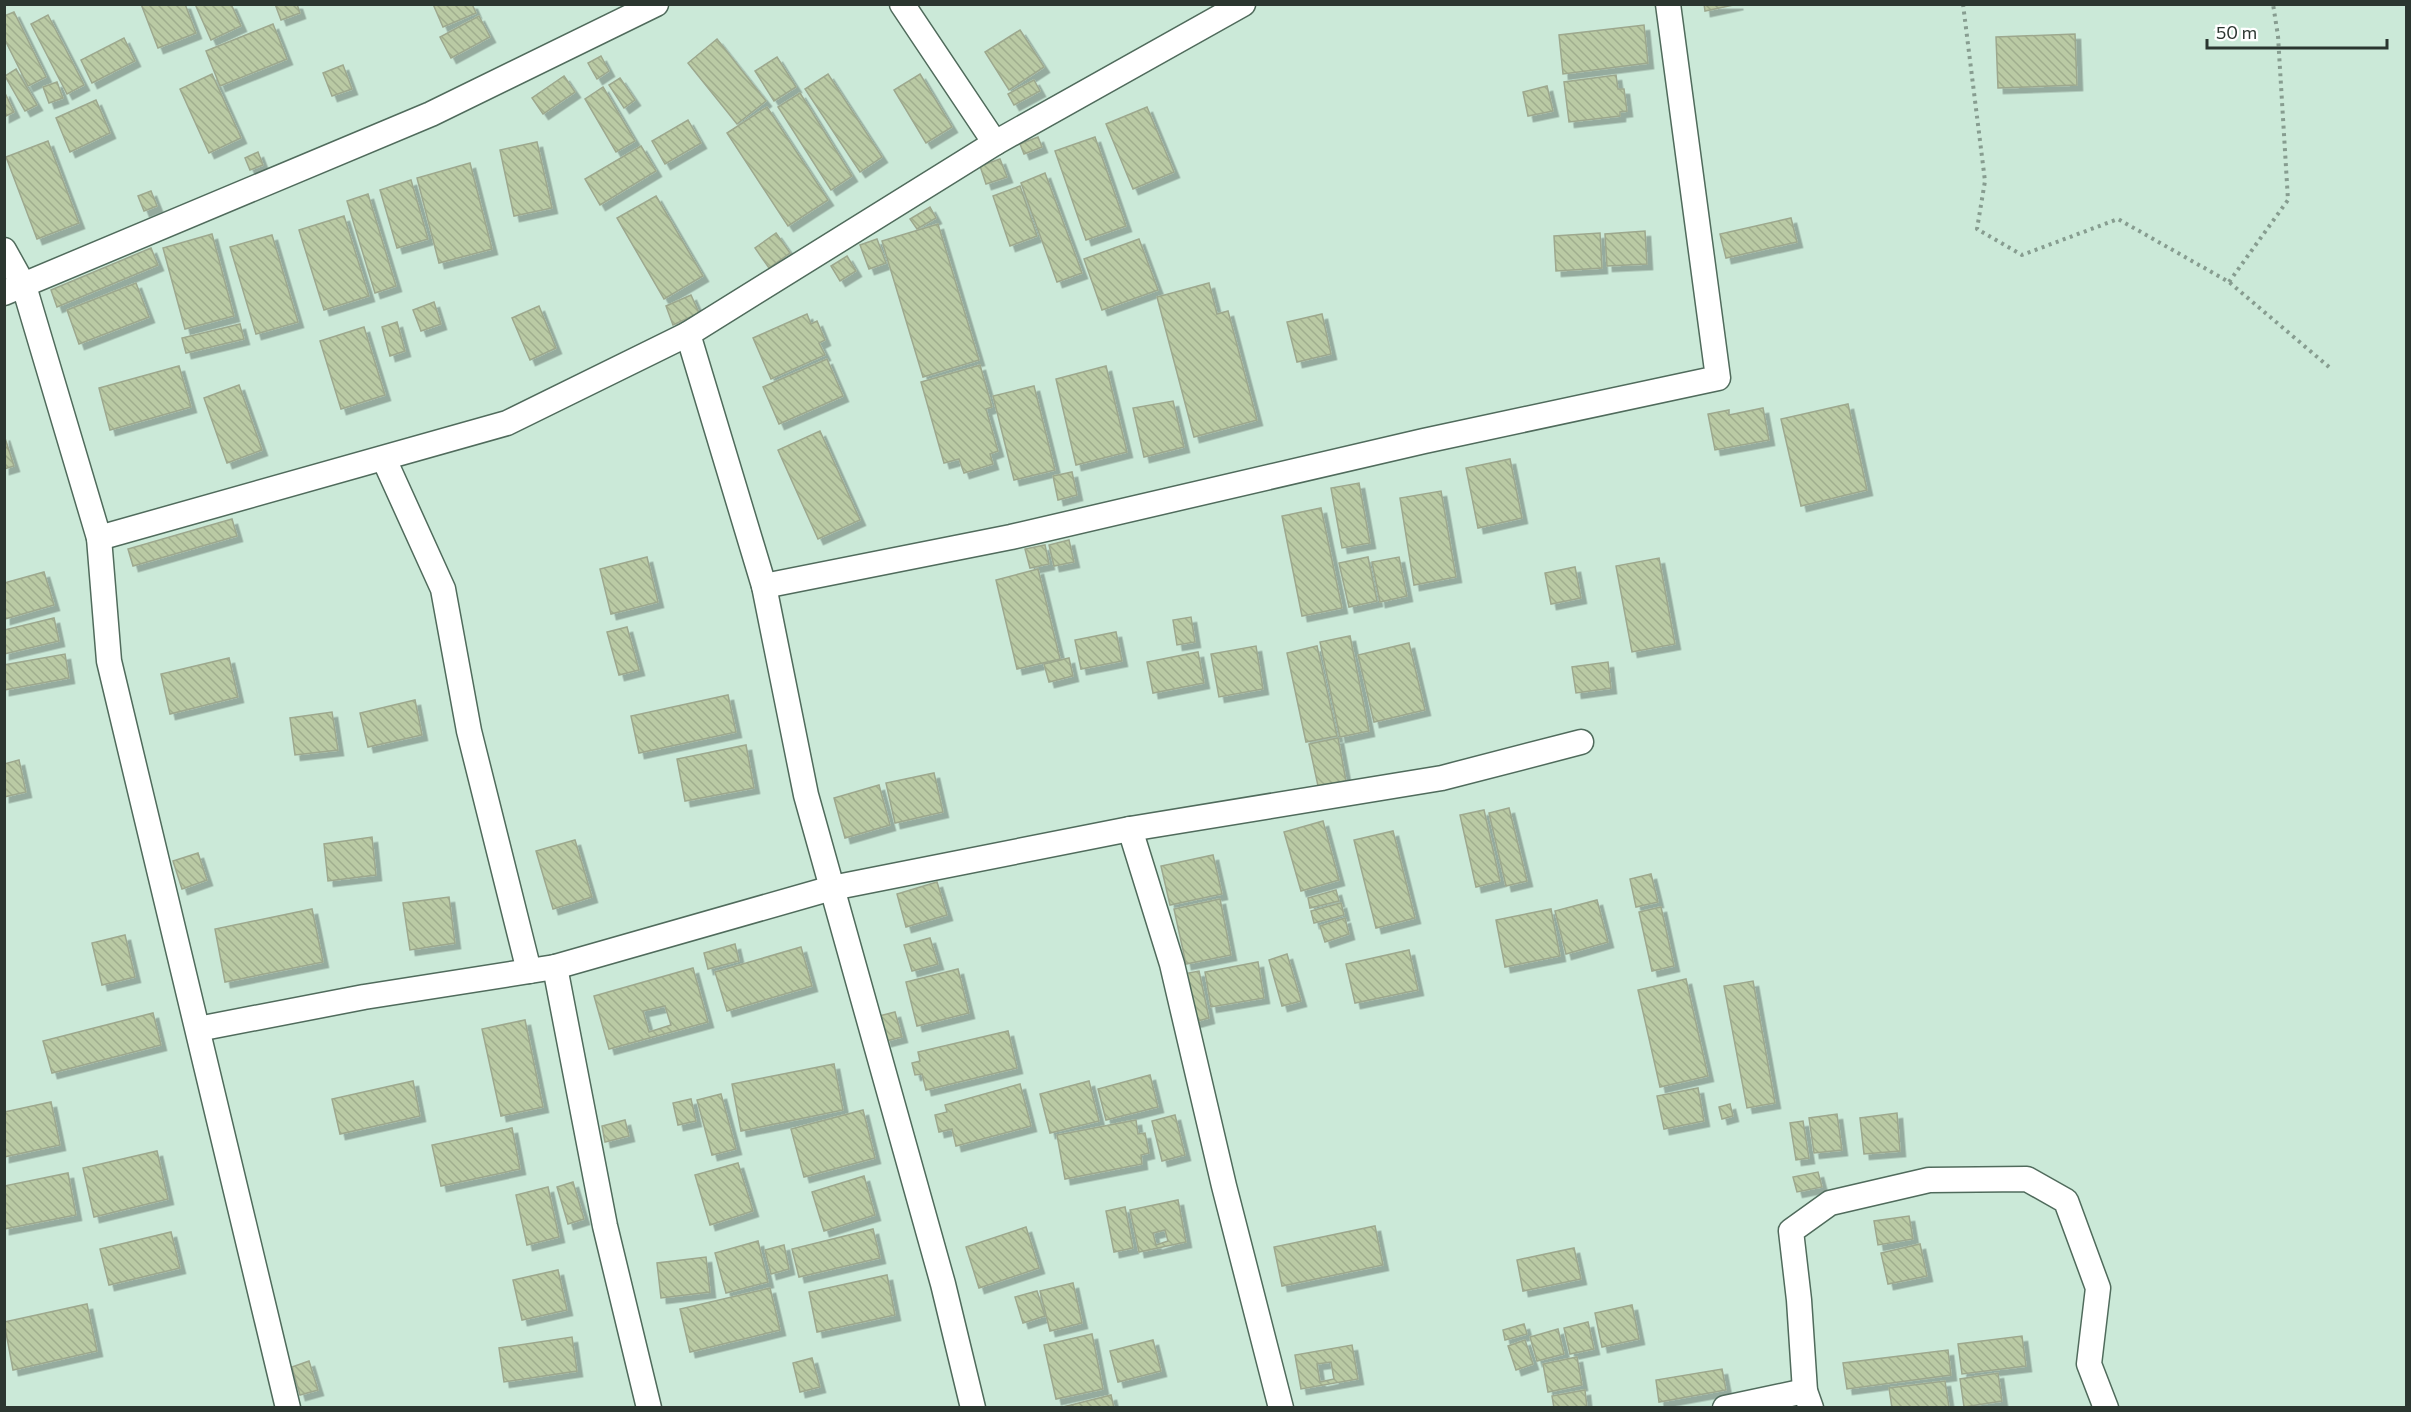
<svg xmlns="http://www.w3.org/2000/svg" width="2411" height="1412" font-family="Commissioner,sans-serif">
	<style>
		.building { fill: url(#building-back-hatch); stroke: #9da88e; stroke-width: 1.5; fill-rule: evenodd; filter: url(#shadow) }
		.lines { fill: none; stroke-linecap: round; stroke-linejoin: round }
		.minor-casing { stroke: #506b5c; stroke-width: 27 }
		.path { stroke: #879d90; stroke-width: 4; stroke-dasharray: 3 4.5; stroke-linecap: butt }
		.minor { stroke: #fff; stroke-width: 24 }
	</style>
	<defs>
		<pattern id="building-back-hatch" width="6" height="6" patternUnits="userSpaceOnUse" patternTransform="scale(1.5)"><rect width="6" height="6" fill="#bacaa4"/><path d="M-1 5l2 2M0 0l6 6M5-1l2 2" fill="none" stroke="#a0ae8e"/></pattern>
		<filter id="shadow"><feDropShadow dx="5.5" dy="5.5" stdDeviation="0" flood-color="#0004"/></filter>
	</defs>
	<rect width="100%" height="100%" fill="#cbe9d8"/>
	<!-- building -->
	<g class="building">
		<polygon points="141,4 185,4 196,33 158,48"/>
		<polygon points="195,4 231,4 241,26 211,40"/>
		<polygon points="275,4 297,4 300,13 281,20"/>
		<polygon points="433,4 472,4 476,13 443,27"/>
		<polygon points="1704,4 1738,4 1705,11"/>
		<polygon points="14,12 46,77 28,86 4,38 4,16"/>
		<polygon points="48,15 84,85 67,94 31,24"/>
		<polygon points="479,16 490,37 451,58 440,37"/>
		<polygon points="273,24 287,59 220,86 206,51"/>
		<polygon points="1644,25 1648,63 1563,74 1559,35"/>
		<polygon points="1020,30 1044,67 1009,90 985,52"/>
		<polygon points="2075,34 2077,85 1998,88 1996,37"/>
		<polygon points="124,38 135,61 92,83 81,60"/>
		<polygon points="717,39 766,101 737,124 688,63"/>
		<polygon points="601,56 609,71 597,79 588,63"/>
		<polygon points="777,57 796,87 774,101 755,71"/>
		<polygon points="343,65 352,89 332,96 323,73"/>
		<polygon points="16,69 37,105 25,111 5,76"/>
		<polygon points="212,74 241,138 209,153 180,89"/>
		<polygon points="828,74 882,157 860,172 805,89"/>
		<polygon points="920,74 952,127 926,143 894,90"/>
		<polygon points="1616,75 1618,89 1624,89 1627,111 1620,112 1620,116 1569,122 1564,82"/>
		<polygon points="564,76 575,92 543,114 532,98"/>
		<polygon points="620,78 635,100 624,108 609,85"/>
		<polygon points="1034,80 1040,91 1014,105 1008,94"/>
		<polygon points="57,82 63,98 49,103 43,87"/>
		<polygon points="1547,86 1553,111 1528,116 1523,92"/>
		<polygon points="603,87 635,141 616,152 585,99"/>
		<polygon points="4,91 14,112 4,117"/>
		<polygon points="800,93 852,176 831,190 778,107"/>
		<polygon points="96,100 110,133 70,152 56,118"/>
		<polygon points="767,107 828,200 788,226 727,133"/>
		<polygon points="1147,107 1174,172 1133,189 1106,124"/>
		<polygon points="688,120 701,143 665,164 652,141"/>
		<polygon points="1038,137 1042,147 1024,154 1020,144"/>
		<polygon points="1095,137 1126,226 1086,240 1055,151"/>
		<polygon points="48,141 79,223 37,239 6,157"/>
		<polygon points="537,142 552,208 514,216 500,150"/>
		<polygon points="641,146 656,171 600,205 585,179"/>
		<polygon points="258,152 263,165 250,170 245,158"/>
		<polygon points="1000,159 1007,177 986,184 980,166"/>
		<polygon points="470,163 492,249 439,263 417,178"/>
		<polygon points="1045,173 1082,273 1057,282 1021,183"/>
		<polygon points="411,180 428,239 397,248 380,190"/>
		<polygon points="1020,186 1037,236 1010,246 993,196"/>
		<polygon points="151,191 157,206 144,211 138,196"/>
		<polygon points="368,194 396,286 375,293 347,201"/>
		<polygon points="656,196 703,276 664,299 617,218"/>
		<polygon points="930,207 936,218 917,229 910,219"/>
		<polygon points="344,216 369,296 324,310 299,230"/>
		<polygon points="1791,218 1797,242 1726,258 1720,234"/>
		<polygon points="938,224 979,360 923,377 882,241"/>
		<polygon points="1645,231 1647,264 1607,266 1605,234"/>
		<polygon points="776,233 790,253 769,268 755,248"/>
		<polygon points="1600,233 1602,268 1556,271 1554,236"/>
		<polygon points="212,234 234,316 185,329 163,248"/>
		<polygon points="272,235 298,322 256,334 230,247"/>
		<polygon points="877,239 886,263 869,269 860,245"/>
		<polygon points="1139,239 1158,290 1102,310 1084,259"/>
		<polygon points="151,248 158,265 57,307 51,290"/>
		<polygon points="847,256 856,271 840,281 831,266"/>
		<polygon points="136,283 149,317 79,344 67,310"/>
		<polygon points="1209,283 1217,314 1228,311 1257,420 1194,437 1157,297"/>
		<polygon points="691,295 699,313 673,325 666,306"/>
		<polygon points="434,302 441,324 421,331 413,310"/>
		<polygon points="539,306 556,348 530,360 512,318"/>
		<polygon points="807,314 811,324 817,321 825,340 819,343 825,355 771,379 753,338"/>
		<polygon points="1322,314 1331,354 1297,362 1287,322"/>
		<polygon points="397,322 405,351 390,356 382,327"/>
		<polygon points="240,324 244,339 186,353 182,338"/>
		<polygon points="364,327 385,395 341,409 320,341"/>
		<polygon points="827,359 843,396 779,424 763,387"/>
		<polygon points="980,365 992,407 986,409 998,451 990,454 993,464 964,473 959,459 944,463 921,382"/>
		<polygon points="179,366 191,407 110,430 99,388"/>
		<polygon points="1106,366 1127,452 1076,465 1056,379"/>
		<polygon points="239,385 262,450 227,463 204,398"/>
		<polygon points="1034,386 1055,470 1014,480 993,396"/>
		<polygon points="1173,401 1184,447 1144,457 1133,408"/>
		<polygon points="1848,404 1867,490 1801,506 1781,419"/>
		<polygon points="1763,408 1769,440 1715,450 1708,414 1729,410 1729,415"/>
		<polygon points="820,431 860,520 818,539 778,450"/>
		<polygon points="4,435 14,466 4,469"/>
		<polygon points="1510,459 1522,518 1478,528 1466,468"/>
		<polygon points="1072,472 1077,495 1058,500 1053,476"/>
		<polygon points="1359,483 1370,543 1342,548 1331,488"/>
		<polygon points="1441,491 1456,577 1414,585 1400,498"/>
		<polygon points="1321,508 1342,608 1302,616 1282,516"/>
		<polygon points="232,519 237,536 133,566 128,549"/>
		<polygon points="1069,540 1074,562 1054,566 1049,545"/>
		<polygon points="1045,545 1049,564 1030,568 1025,549"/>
		<polygon points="647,557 658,602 611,614 600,569"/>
		<polygon points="1368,557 1377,601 1349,607 1339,563"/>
		<polygon points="1399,557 1407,596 1380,602 1372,562"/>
		<polygon points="1659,558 1675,644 1632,652 1616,566"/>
		<polygon points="1575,567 1581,598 1551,604 1545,573"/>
		<polygon points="1038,569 1060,659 1017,669 996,580"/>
		<polygon points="44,572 54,605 5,619 4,583"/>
		<polygon points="1191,617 1195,642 1177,645 1173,620"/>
		<polygon points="54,618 59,641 4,654 4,630"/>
		<polygon points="627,627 639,670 619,675 607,632"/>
		<polygon points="1116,632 1122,661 1081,669 1075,640"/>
		<polygon points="1350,636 1369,731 1340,737 1320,642"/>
		<polygon points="1409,643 1425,710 1374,722 1358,655"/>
		<polygon points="1256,646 1263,689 1219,697 1211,654"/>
		<polygon points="1317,646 1337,736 1306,742 1287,653"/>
		<polygon points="1198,652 1204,683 1153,693 1147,662"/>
		<polygon points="65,654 69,678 4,690 4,665"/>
		<polygon points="229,658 238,697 170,714 161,674"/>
		<polygon points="1069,658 1073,676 1049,682 1044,664"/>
		<polygon points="1608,662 1611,688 1576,693 1572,667"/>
		<polygon points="728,695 736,732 639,753 631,716"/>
		<polygon points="415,700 422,735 368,747 360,713"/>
		<polygon points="332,712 338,750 295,755 290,718"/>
		<polygon points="1338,738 1346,781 1318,786 1309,744"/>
		<polygon points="746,745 754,788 685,801 677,759"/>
		<polygon points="19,760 26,792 4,797 4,764"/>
		<polygon points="934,773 943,812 895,823 886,783"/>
		<polygon points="879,785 890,825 845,838 834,798"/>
		<polygon points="1509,808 1527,881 1506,886 1489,813"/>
		<polygon points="1484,810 1500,881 1476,887 1460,815"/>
		<polygon points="1323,821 1339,880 1301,891 1284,832"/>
		<polygon points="1393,831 1415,918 1376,928 1354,840"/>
		<polygon points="372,837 376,875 328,881 324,844"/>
		<polygon points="575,840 592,897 553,909 536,851"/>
		<polygon points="198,853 207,880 182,889 173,861"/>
		<polygon points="1213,855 1222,894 1170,905 1161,866"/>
		<polygon points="1651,874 1658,902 1636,907 1630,879"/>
		<polygon points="937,882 947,915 906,927 897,894"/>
		<polygon points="1336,890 1339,901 1310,908 1308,898"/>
		<polygon points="449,897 455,943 410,950 403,903"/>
		<polygon points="1220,899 1231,955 1186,964 1174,909"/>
		<polygon points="1597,900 1608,942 1566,954 1555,911"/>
		<polygon points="1341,903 1344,915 1314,923 1311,911"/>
		<polygon points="1661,907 1674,966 1652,971 1639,912"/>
		<polygon points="312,909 323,962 225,982 215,929"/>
		<polygon points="1551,909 1560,956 1505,967 1496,920"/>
		<polygon points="1345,918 1349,934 1325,942 1320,926"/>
		<polygon points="125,935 135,977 102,985 92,943"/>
		<polygon points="930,938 938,964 912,971 904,945"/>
		<polygon points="735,944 739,961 708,969 704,953"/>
		<polygon points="801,947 812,986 727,1011 715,972"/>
		<polygon points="1409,950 1418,990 1355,1003 1346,964"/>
		<polygon points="1287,954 1301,1001 1282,1006 1269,960"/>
		<polygon points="1258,962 1264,998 1211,1007 1205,972"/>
		<path d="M 693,968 L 708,1022 L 609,1049 L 594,996 ZM 665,1006 L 671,1025 L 649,1032 L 643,1011 Z"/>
		<polygon points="958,969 969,1013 917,1026 906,982"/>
		<polygon points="1199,971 1209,1018 1194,1022 1183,974"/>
		<polygon points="1686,979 1708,1076 1660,1087 1638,990"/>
		<polygon points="1753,981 1775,1103 1747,1108 1724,986"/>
		<polygon points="895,1012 902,1037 886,1041 879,1016"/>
		<polygon points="153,1013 161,1045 52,1073 43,1041"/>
		<polygon points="525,1020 543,1107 501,1116 482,1029"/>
		<polygon points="1008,1031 1017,1068 926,1090 922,1074 915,1075 912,1063 920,1061 918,1052"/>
		<polygon points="834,1064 843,1110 741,1131 732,1084"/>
		<polygon points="1150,1075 1158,1107 1106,1120 1098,1089"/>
		<polygon points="413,1081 420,1116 340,1134 332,1099"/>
		<polygon points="1089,1081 1099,1121 1050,1133 1040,1094"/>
		<polygon points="1020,1084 1031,1126 956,1146 952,1129 939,1132 935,1115 947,1112 945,1105"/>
		<polygon points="1698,1088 1704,1121 1664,1129 1657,1096"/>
		<polygon points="721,1094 736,1149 712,1155 697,1100"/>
		<polygon points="691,1099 696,1121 678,1125 673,1103"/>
		<polygon points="51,1102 60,1145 4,1157 4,1112"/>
		<polygon points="1730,1104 1733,1116 1722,1119 1719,1107"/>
		<polygon points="863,1110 875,1158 804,1177 791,1129"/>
		<polygon points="1897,1113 1900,1151 1864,1154 1860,1118"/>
		<polygon points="1837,1114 1842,1150 1814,1153 1809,1118"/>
		<polygon points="1175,1115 1185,1155 1162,1161 1152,1121"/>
		<polygon points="625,1120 629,1136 605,1142 602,1126"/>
		<polygon points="1136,1120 1138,1134 1145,1133 1149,1153 1141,1155 1142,1164 1065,1179 1057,1135"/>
		<polygon points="1803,1121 1809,1158 1796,1160 1790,1123"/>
		<polygon points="512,1128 520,1169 441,1186 432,1145"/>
		<polygon points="157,1151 168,1199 94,1217 83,1168"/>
		<polygon points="738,1163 753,1211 710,1225 695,1175"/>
		<polygon points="1818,1172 1822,1187 1797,1192 1793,1177"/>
		<polygon points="68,1173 76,1215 4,1229 4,1186"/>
		<polygon points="864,1176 875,1215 824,1231 812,1192"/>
		<polygon points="573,1182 584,1219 568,1224 557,1187"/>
		<polygon points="548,1187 559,1237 527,1245 516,1195"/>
		<path d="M 1178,1200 L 1186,1242 L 1139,1252 L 1130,1210 ZM 1165,1230 L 1168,1241 L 1156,1245 L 1153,1233 Z"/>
		<polygon points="1125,1207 1133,1248 1114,1252 1106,1211"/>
		<polygon points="1909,1216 1913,1239 1878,1245 1874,1221"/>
		<polygon points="1375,1226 1383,1265 1282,1286 1274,1247"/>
		<polygon points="1026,1227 1039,1268 979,1288 966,1247"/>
		<polygon points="873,1229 880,1258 799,1277 792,1249"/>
		<polygon points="171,1232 180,1268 109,1285 100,1249"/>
		<polygon points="758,1241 768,1282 726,1293 715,1253"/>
		<polygon points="1920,1244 1927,1276 1888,1284 1881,1253"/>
		<polygon points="784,1245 789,1269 771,1274 765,1250"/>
		<polygon points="1574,1248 1581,1279 1523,1291 1517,1260"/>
		<polygon points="706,1257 710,1292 661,1298 657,1263"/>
		<polygon points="558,1270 567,1310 522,1320 513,1280"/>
		<polygon points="887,1275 895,1315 817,1332 809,1292"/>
		<polygon points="1073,1283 1082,1323 1050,1331 1040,1291"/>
		<polygon points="770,1288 780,1330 690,1352 680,1309"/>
		<polygon points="1037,1291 1045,1316 1023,1323 1015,1297"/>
		<polygon points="87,1304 97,1351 13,1370 4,1322"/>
		<polygon points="1632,1305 1639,1339 1602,1347 1595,1313"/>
		<polygon points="1588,1322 1594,1349 1570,1354 1564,1328"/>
		<polygon points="1524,1324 1527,1334 1505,1340 1503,1330"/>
		<polygon points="1558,1329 1564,1354 1537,1361 1530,1337"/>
		<polygon points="1092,1334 1103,1389 1056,1399 1044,1345"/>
		<polygon points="2022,1336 2026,1366 1962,1374 1958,1344"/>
		<polygon points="572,1337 577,1371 504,1382 499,1348"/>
		<polygon points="1153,1340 1161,1371 1118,1382 1110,1351"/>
		<polygon points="1525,1340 1533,1364 1516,1370 1508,1346"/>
		<path d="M 1352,1345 L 1358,1379 L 1301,1389 L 1295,1355 ZM 1331,1362 L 1334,1379 L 1320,1382 L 1317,1364 Z"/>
		<polygon points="1948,1350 1951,1375 1847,1389 1843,1363"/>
		<polygon points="1577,1357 1582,1385 1548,1392 1543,1364"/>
		<polygon points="812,1358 820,1387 800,1392 793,1363"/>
		<polygon points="309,1361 318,1390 300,1395 292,1367"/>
		<polygon points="1722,1369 1726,1390 1659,1402 1656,1380"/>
		<polygon points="1998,1373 2002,1401 1964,1407 1960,1379"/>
		<polygon points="1945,1381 1949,1407 1892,1408 1889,1388"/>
		<polygon points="1585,1390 1587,1408 1554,1408 1552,1396"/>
		<polygon points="1111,1395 1114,1408 1059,1408"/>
	</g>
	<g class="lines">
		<!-- minor casing -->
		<g class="minor-casing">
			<g id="minor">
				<polyline points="902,4 995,143 688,334 764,586 806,795 943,1284 973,1408"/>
				<polyline points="995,143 1243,4"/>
				<polyline points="4,250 24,286 99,538 109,661 288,1408"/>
				<polyline points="4,293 431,114 656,4"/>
				<polyline points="384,459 443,589 469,731 529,971"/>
				<polyline points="99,538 507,423 688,334"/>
				<polyline points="764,586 1011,537 1424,441 1718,378 1668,4"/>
				<polyline points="1130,829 1172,964 1224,1186 1281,1408"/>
				<polyline points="555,967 605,1226 649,1408"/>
				<polyline points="198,1029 364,997 555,967 832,888 1130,829 1442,778 1581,742"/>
				<polyline points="1725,1408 1805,1391"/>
				<polyline points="1811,1408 1805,1391 1799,1300 1791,1231 1830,1203 1929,1180 2027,1179 2066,1201 2098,1288 2089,1364 2106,1408"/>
			</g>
		</g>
		<!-- path -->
		<g class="path">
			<polyline points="1963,4 1985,181 1977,229 2022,255 2118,219 2229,282 2329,367"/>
			<polyline points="2229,282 2288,200 2278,36 2273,4"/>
		</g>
		<!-- minor -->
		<use href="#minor" class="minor"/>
	</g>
	<!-- border -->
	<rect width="2411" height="1412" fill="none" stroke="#2b3630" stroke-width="12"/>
	<!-- scale -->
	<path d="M2207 39v9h180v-9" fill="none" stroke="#2b3630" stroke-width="3"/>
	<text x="2216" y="39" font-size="18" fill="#2b3630" stroke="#ffffff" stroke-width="4.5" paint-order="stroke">50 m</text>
</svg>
